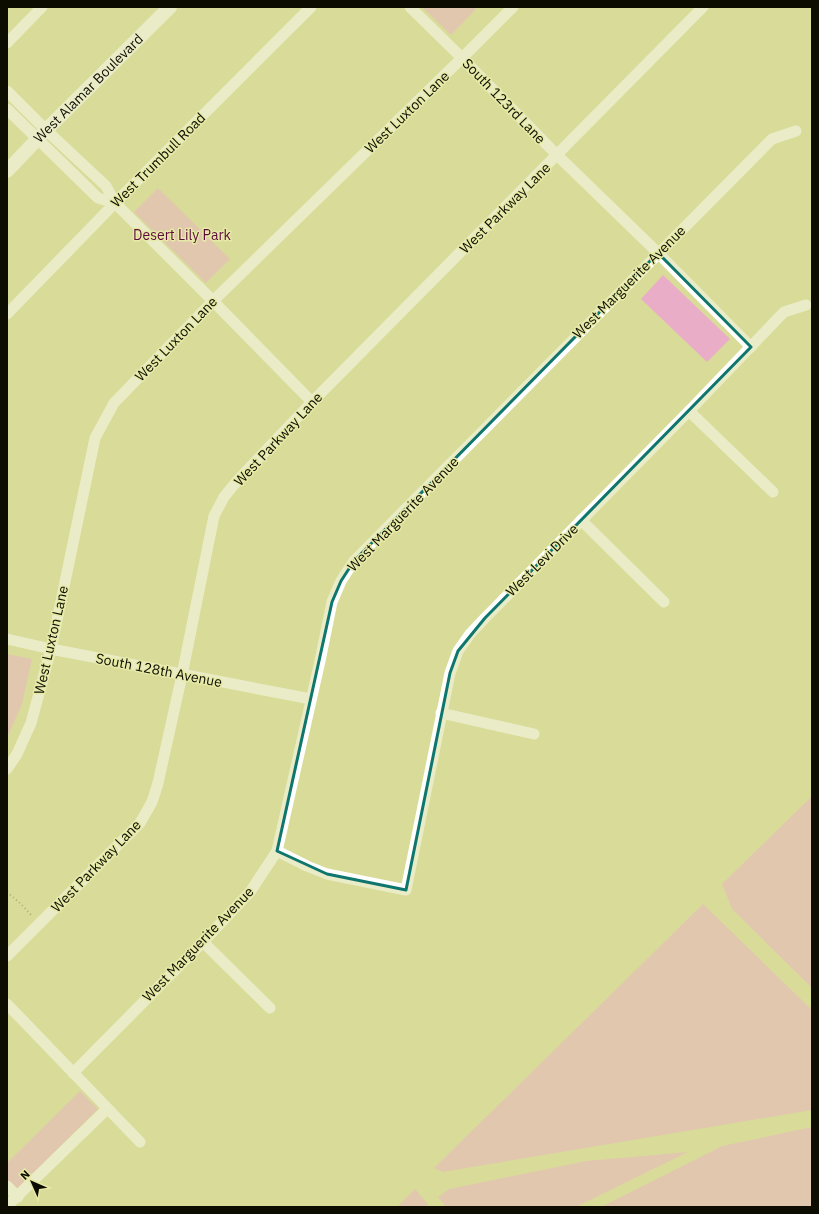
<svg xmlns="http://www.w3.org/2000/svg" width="819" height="1214" font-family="'IBM Plex Sans',sans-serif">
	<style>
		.green { fill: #eaadc8 }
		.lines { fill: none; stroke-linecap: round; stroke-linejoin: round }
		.path { stroke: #73744d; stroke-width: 2; stroke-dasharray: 1 3; stroke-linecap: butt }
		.minor { stroke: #fff; stroke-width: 11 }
		.tertiary { stroke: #fff; stroke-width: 14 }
		.marked { fill: none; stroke: #0f766e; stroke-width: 3; stroke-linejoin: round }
		.labels { text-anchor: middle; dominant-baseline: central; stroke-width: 3; stroke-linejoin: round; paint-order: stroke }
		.street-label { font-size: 14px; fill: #0d0c00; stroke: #e6eaa6 }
		.park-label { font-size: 14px; fill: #5d0b3c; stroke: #e6eaa6 }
	</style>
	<rect width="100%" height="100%" fill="#d9dc99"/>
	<!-- green -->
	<g class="green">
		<polygon points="422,7 474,7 476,9 451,35"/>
		<polygon points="158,188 230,259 206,283 134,212"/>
		<polygon points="663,275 730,339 707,362 641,299"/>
		<polygon points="7,654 32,659 22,704 7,738"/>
		<polygon points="812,796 812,988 732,909 722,884"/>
		<polygon points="703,904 812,1010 812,1110 443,1172 434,1168"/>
		<polygon points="80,1091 98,1109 17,1189 7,1179 7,1163"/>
		<polygon points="812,1127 812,1207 601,1207 722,1146"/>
		<polygon points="688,1152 576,1207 446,1207 438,1197 449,1189 586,1161"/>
		<polygon points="415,1189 428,1204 427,1207 397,1207"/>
	</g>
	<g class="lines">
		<!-- path -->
		<polyline class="path" points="7,892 21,904 32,916"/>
		<!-- minor -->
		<g class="minor">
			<polyline points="410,7 462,58 557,155 658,253 751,347"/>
			<polyline points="7,43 42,7"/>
			<polyline points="7,91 46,130 106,186 115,203 213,301 312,402"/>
			<polyline points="7,109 98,198 115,203"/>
			<polyline points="7,314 115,203 311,7"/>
			<polyline points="689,411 773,492"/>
			<polyline points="581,520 664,602"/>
			<polyline points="7,639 51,649 311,699"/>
			<polyline points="441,713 534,734"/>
			<polyline points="7,769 17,754 31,723 51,649 95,438 114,403 213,301 462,58 513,7"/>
			<polyline points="277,851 307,866 327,874 406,890 450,673 458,651 470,634 485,618 689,411 784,312 806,305"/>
			<polyline points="203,942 270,1008"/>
			<polyline points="7,956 140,823 152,802 158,783 182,675 214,516 224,497 237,481 312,402 703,7"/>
			<polyline points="7,1004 140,1142"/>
			<polyline points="73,1073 203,942 250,892 277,851 320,661 332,602 341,581 354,561 772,139 796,131"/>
			<polyline points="7,1186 18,1197"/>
			<polyline points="7,1206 107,1109"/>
		</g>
		<!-- tertiary -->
		<path class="tertiary" id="s1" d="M 7,171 L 46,130 L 170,7"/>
	</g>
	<!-- marked area -->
	<path d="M0 0H819V1214H0ZM 658,253 L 751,347 L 485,618 L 458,651 L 450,673 L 406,890 L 327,874 L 277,851 L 332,602 L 341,581 L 354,561 Z" fill="#d9dc99" fill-opacity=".55" fill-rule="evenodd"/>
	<path class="marked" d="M 658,253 L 751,347 L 485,618 L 458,651 L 450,673 L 406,890 L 327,874 L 277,851 L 332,602 L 341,581 L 354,561 Z"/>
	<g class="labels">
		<!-- street labels -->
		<g class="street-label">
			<text stroke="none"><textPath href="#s1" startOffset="116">West Alamar Boulevard</textPath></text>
			<text transform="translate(504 101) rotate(46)">South 123rd Lane</text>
			<text transform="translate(407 112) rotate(-44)">West Luxton Lane</text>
			<text transform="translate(158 160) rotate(-45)">West Trumbull Road</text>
			<text transform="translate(505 208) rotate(-45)">West Parkway Lane</text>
			<text transform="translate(629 282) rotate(-45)">West Marguerite Avenue</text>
			<text transform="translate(176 339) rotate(-46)">West Luxton Lane</text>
			<text transform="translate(278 439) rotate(-47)">West Parkway Lane</text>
			<text transform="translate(403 514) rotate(-46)">West Marguerite Avenue</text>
			<text transform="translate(542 560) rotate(-45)">West Levi Drive</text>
			<text transform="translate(51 640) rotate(-77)">West Luxton Lane</text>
			<text transform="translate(159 670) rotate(11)">South 128th Avenue</text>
			<text transform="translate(96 866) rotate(-46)">West Parkway Lane</text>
			<text transform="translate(198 944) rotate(-46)">West Marguerite Avenue</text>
		</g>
		<!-- park labels -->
		<g class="park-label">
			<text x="182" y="235">Desert Lily Park</text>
		</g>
	</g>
	<!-- border -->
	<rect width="819" height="1214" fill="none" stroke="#0d0c00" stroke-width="16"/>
	<!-- north arrow -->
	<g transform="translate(32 1182) rotate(315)" stroke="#e6eaa6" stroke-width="3" paint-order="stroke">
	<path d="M0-3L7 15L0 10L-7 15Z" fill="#0d0c00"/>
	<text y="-6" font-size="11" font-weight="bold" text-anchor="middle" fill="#0d0c00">N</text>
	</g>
</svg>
